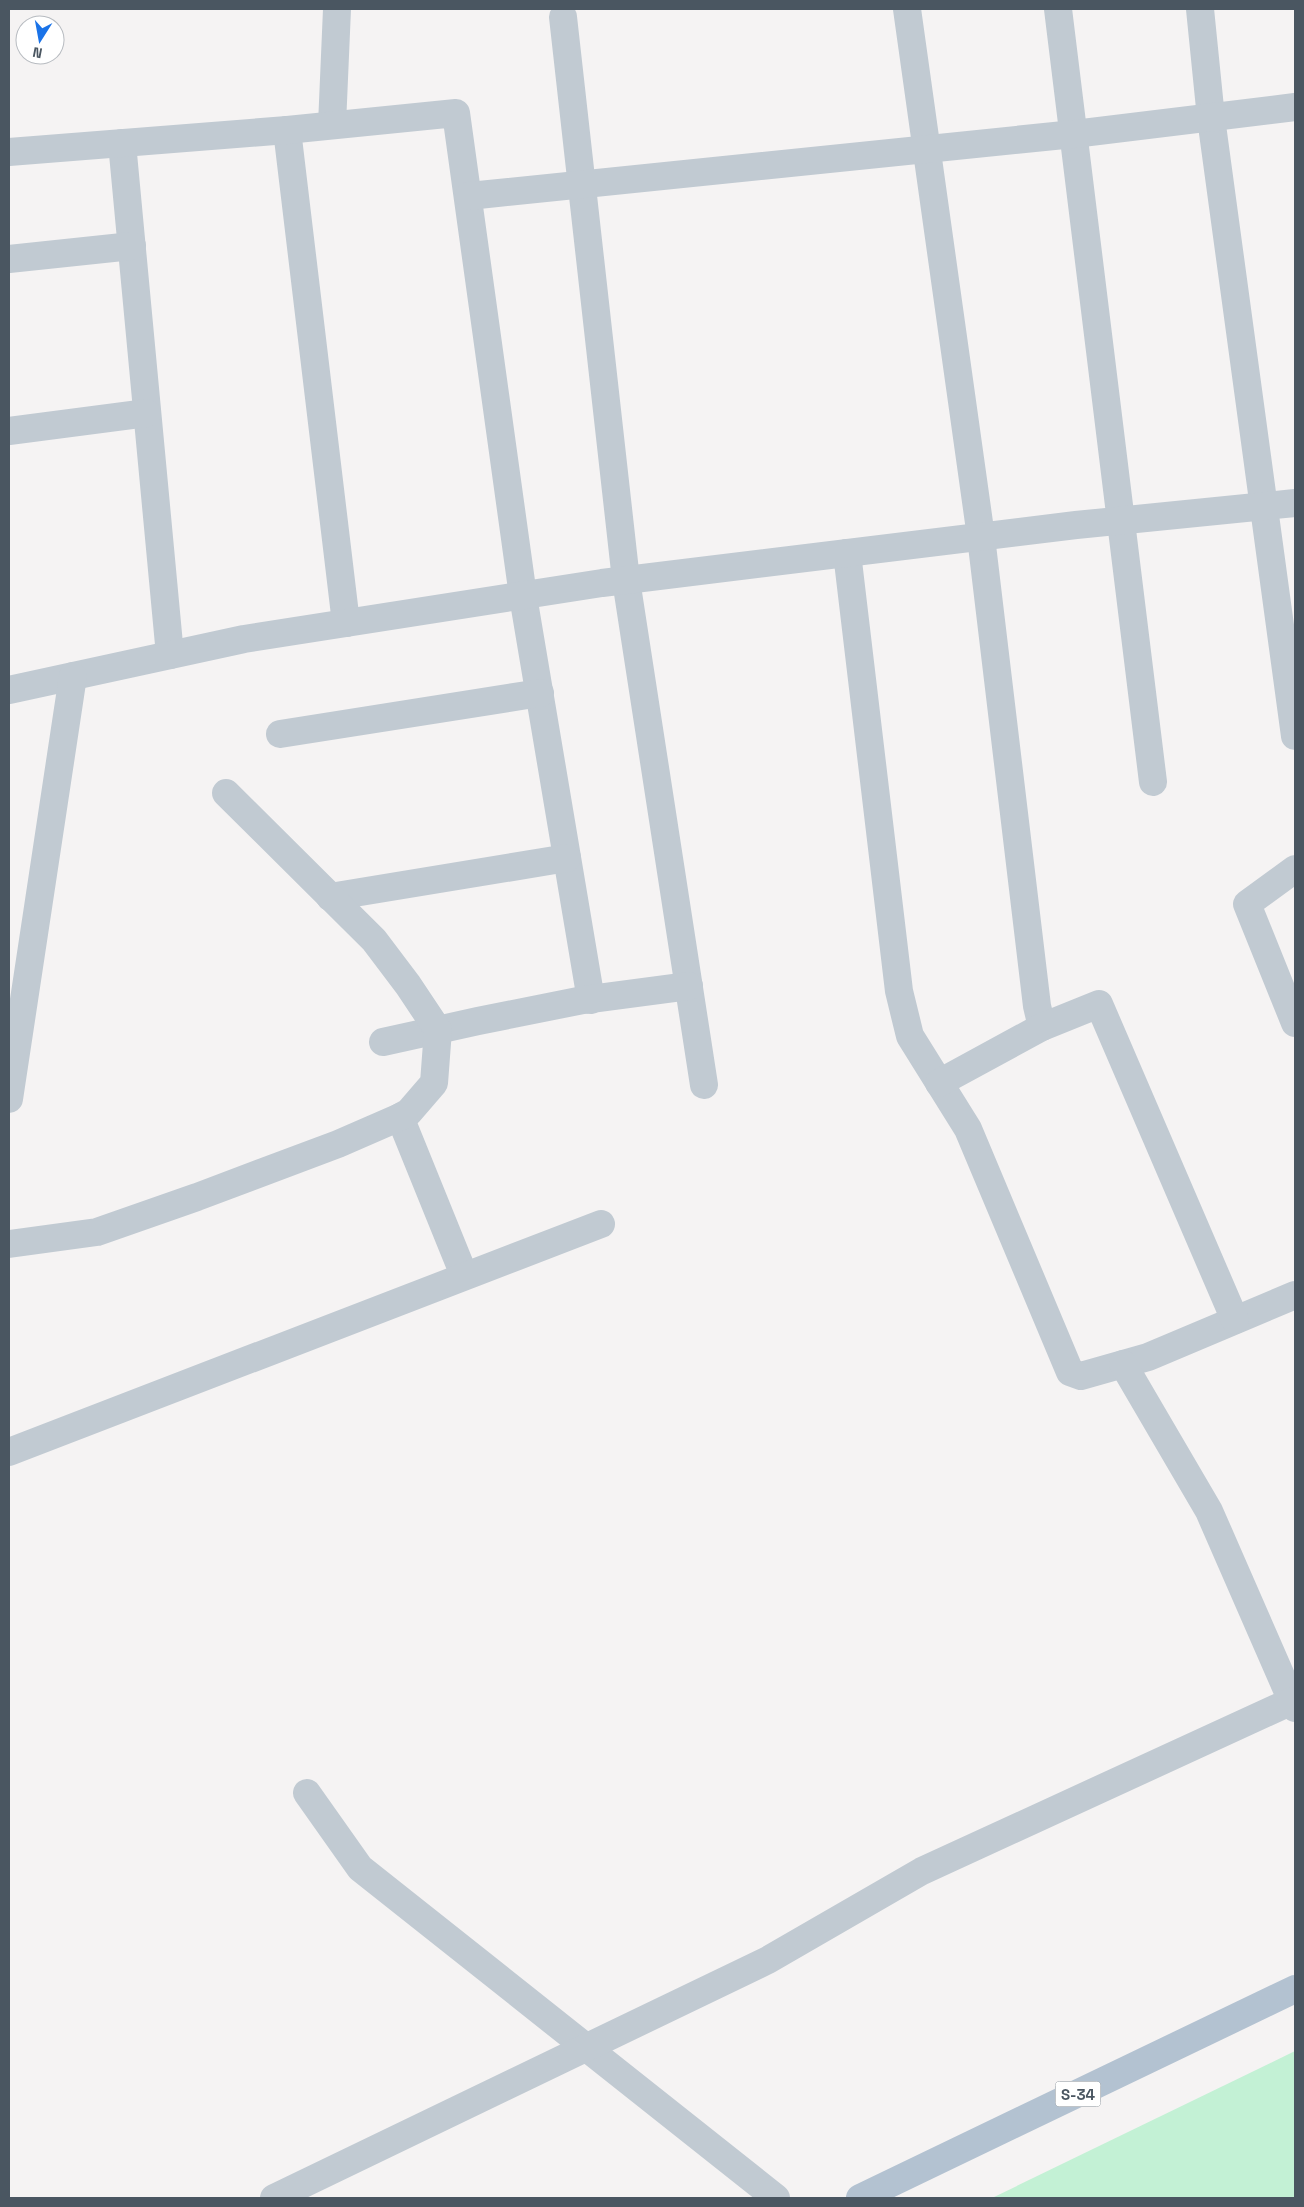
<svg xmlns="http://www.w3.org/2000/svg" width="1304" height="2207" font-family="'Space Grotesk',sans-serif">
	<style>
		.green { fill: #c3f1d5 }
		.lines { fill: none; stroke-linecap: round; stroke-linejoin: round }
		.street { stroke: #c1cad2; stroke-width: 28 }
		.primary { stroke: #b3c2d1; stroke-width: 28 }
		.labels { text-anchor: middle; dominant-baseline: central; stroke-width: 4.5; stroke-linejoin: round; paint-order: stroke }
		.shield { fill: #fff; stroke: #808990; stroke-width: 1 }
		.shield-label { font-size: 15px; font-weight: bold; fill: #4a5661 }
	</style>
	<rect width="100%" height="100%" fill="#f5f3f3"/>
	<!-- green -->
	<polygon class="green" points="1295,2051 1295,2198 992,2198"/>
	<g class="lines">
		<!-- street -->
		<g class="street">
			<polyline points="907,9 981,537 1037,1006 1042,1027"/>
			<polyline points="1058,9 1153,782"/>
			<polyline points="1200,9 1211,118 1295,736"/>
			<polyline points="563,17 626,580 704,1085"/>
			<polyline points="332,125 337,9"/>
			<polyline points="287,130 346,623"/>
			<polyline points="122,143 170,655"/>
			<polyline points="9,152 287,130 456,113 523,596 591,1000"/>
			<polyline points="469,196 1074,134 1295,107"/>
			<polyline points="9,259 132,246"/>
			<polyline points="9,431 147,413"/>
			<polyline points="847,553 899,991 910,1036 968,1129 1070,1372 1081,1376 1148,1357 1295,1295"/>
			<polyline points="9,690 244,639 602,583 1076,525 1295,503"/>
			<polyline points="280,734 540,693"/>
			<polyline points="1295,869 1247,904 1295,1023"/>
			<polyline points="330,897 567,858"/>
			<polyline points="383,1042 478,1021 583,1000 689,986"/>
			<polyline points="939,1083 1042,1027 1099,1004 1235,1320"/>
			<polyline points="9,1099 73,676"/>
			<polyline points="400,1117 464,1275"/>
			<polyline points="9,1244 97,1232 197,1197 338,1144 400,1117 409,1112 434,1083 438,1030 408,985 374,940 226,793"/>
			<polyline points="1123,1364 1209,1511 1295,1708"/>
			<polyline points="9,1452 601,1224"/>
			<polyline points="307,1793 360,1868 776,2198"/>
			<polyline points="274,2198 768,1960 922,1871 1292,1701"/>
		</g>
		<!-- primary -->
		<polyline class="primary" points="860,2198 1295,1989"/>
	</g>
	<g class="labels">
		<!-- shield labels -->
		<rect class="shield" x="1055.5" y="2081.5" width="45" height="25" rx="4"/>
		<g class="shield-label">
			<text x="1078" y="2094">S-34</text>
		</g>
	</g>
	<!-- border -->
	<rect width="1304" height="2207" fill="none" stroke="#4a5661" stroke-width="20"/>
	<!-- north arrow -->
	<g transform="translate(40 40) rotate(191)"><circle r="24" fill="#ffffff" stroke="#b7bbc0"/>
	<path d="M0-4L9 19L0 12L-9 19Z" fill="#1a73e8"/>
	<text y="-8" font-size="14" font-weight="bold" text-anchor="middle" fill="#4a5661">N</text>
	</g>
</svg>
